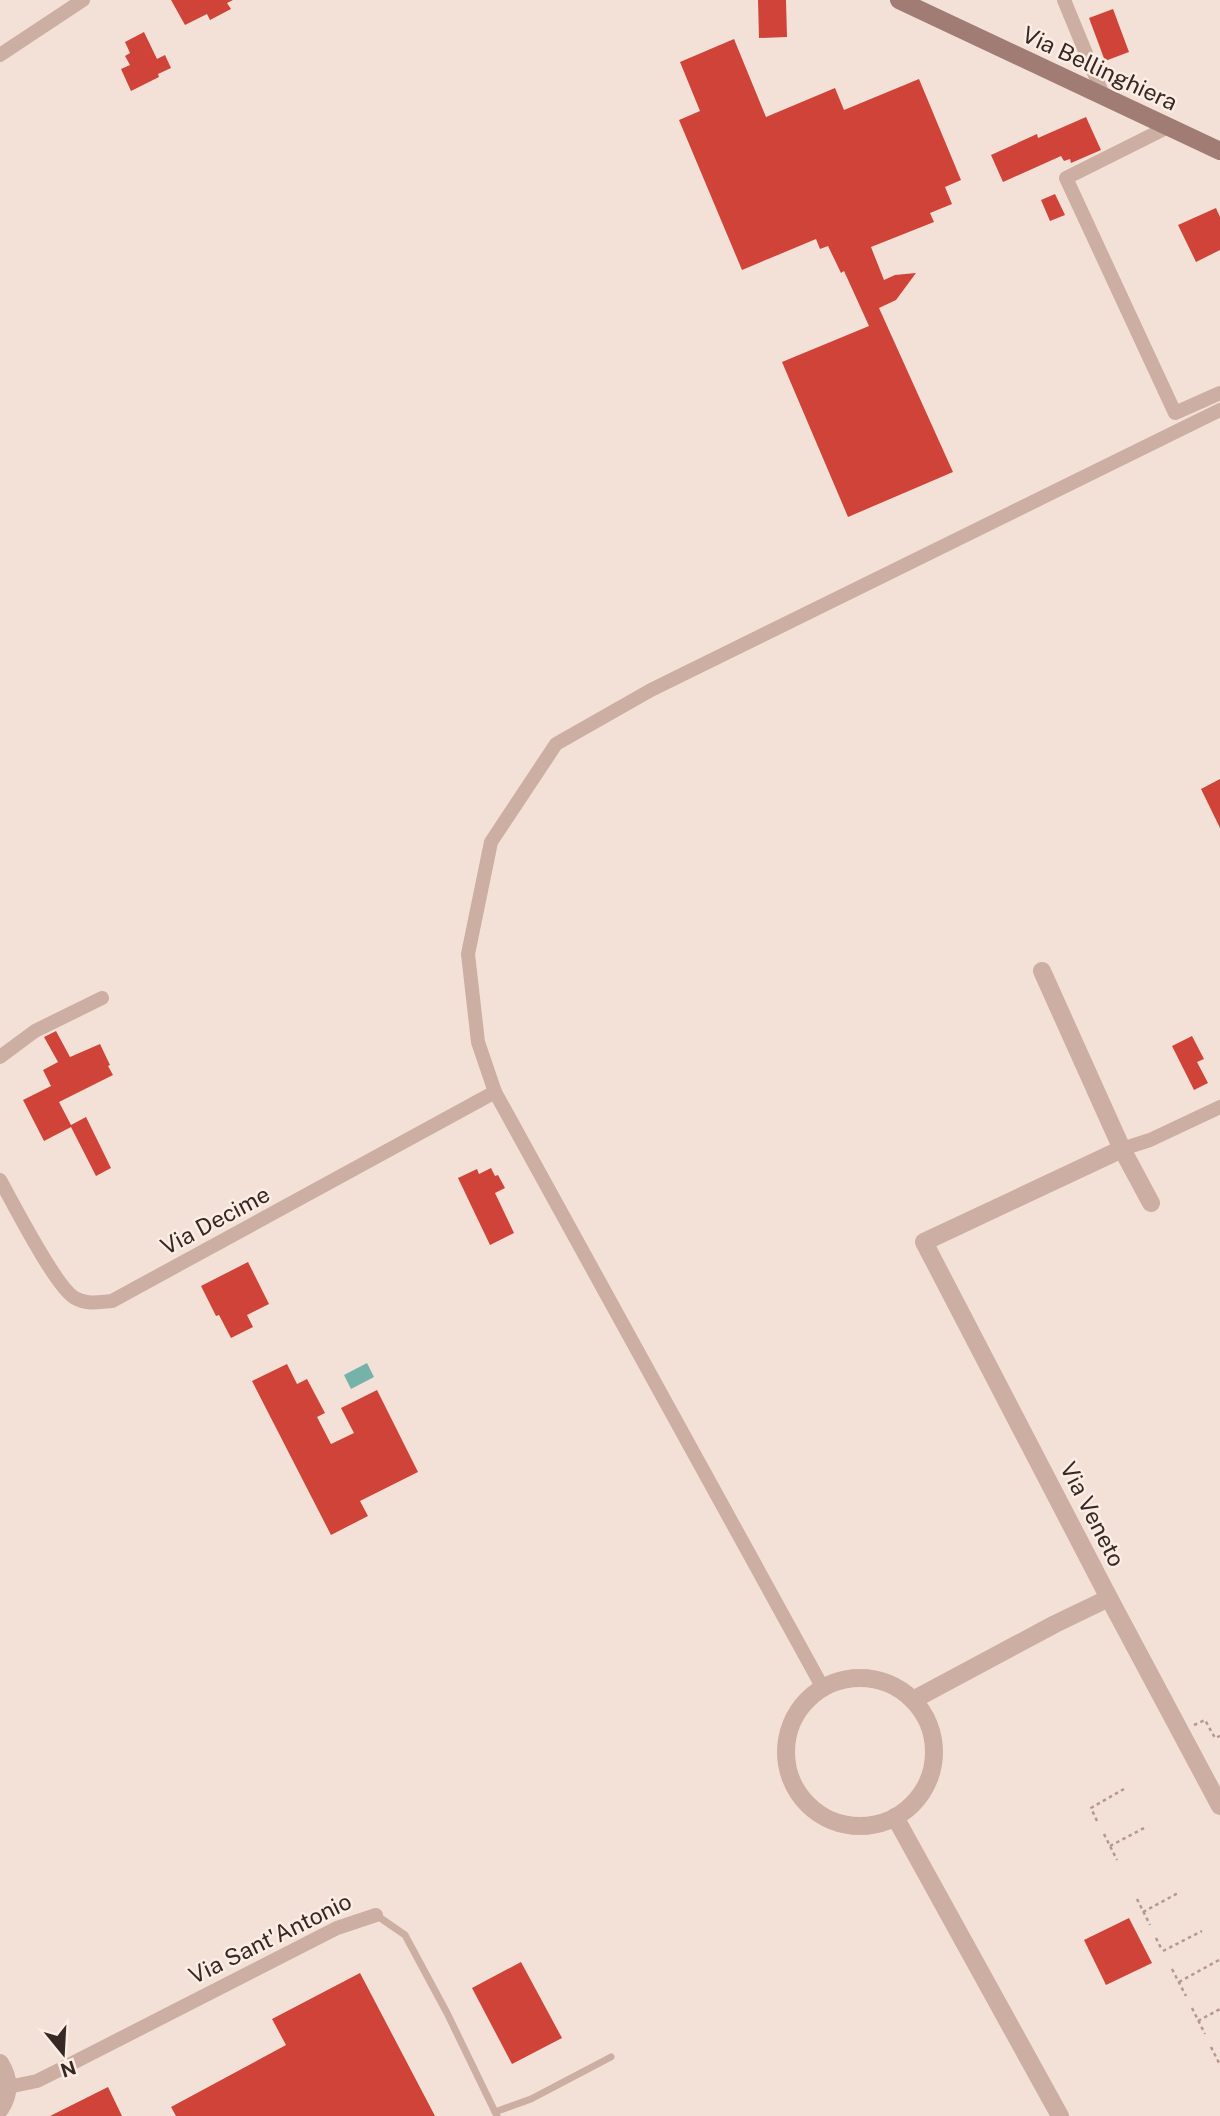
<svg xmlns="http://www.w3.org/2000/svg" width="1220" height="2116" font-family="'Public Sans',sans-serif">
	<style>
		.water { fill: #74b2aa }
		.building { fill: #d04338 }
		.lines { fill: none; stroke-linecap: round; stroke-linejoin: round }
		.path { stroke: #b8988d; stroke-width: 2.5; stroke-dasharray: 3.5 3.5; stroke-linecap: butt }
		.service { stroke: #ccaea2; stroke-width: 7 }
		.minor { stroke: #ccaea2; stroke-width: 14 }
		.tertiary { stroke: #ccaea2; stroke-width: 18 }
		.secondary { stroke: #a07c74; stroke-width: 18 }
		.labels { text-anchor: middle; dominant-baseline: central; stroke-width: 5; stroke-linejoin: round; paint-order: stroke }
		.street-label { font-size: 23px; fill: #362825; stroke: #fbece4 }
	</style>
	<rect width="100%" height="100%" fill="#f3e1d7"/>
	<!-- water -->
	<polygon class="water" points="367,1363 374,1377 351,1389 344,1375"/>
	<!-- building -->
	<g class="building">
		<polygon points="171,0 233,0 227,3 231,9 210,20 207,14 185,25"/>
		<polygon points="758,0 786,0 787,37 759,38"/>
		<polygon points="1113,9 1129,52 1105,61 1089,18"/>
		<polygon points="144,32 157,59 165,55 171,68 158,74 159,77 131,91 121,69 130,65 125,56 130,53 125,42"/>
		<polygon points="734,39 766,117 835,88 844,110 919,79 961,180 945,187 952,204 930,213 934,222 871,247 884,280 895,275 916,273 896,300 879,308 953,472 848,517 782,362 869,326 844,271 841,273 828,246 820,249 816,239 742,270 679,120 700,111 680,62"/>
		<polygon points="1086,117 1101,150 1071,163 1070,159 1064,161 1061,156 1003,182 991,155 1037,134 1038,138"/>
		<polygon points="1055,194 1065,215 1050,221 1041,200"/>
		<polygon points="1216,208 1220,217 1220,250 1196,262 1178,225"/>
		<polygon points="1220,779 1220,828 1201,789"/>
		<polygon points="56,1031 70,1057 100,1044 110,1065 108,1066 113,1075 59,1102 71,1125 86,1117 111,1168 96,1176 71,1127 44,1141 23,1100 51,1086 43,1070 58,1062 44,1037"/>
		<polygon points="1192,1036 1204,1059 1197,1062 1208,1083 1194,1090 1172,1046"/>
		<polygon points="491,1168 495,1176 498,1175 505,1188 495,1193 514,1233 490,1245 458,1178 477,1169 479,1174"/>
		<polygon points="248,1262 269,1304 247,1315 253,1327 231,1338 219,1315 216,1316 201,1286"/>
		<polygon points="287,1364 297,1384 307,1379 325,1413 317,1417 331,1444 354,1433 341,1408 377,1390 418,1472 360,1501 368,1516 331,1535 252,1381"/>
		<polygon points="1129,1918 1152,1963 1106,1985 1084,1940"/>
		<polygon points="521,1962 562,2038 512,2064 472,1988"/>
		<polygon points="360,1973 435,2116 176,2116 171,2107 286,2045 272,2019"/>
		<polygon points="108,2087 122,2116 50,2116"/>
	</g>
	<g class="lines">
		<!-- path -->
		<g class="path">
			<polyline points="1194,1725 1205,1720 1215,1738 1220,1736"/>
			<polyline points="1097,1821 1091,1808 1124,1789"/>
			<polyline points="1104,1834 1117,1860"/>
			<polyline points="1110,1846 1146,1827"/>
			<polyline points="1137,1899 1150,1925"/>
			<polyline points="1143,1912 1180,1892"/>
			<polyline points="1156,1938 1162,1950"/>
			<polyline points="1163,1951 1202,1931"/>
			<polyline points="1172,1969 1186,1996"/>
			<polyline points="1179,1982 1219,1960"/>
			<polyline points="1192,2008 1205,2034"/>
			<polyline points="1198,2021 1220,2009"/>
			<polyline points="1211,2047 1219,2063"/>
		</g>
		<!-- service -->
		<g class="service">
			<polyline points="376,1915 405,1935 447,2013 497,2116"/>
			<polyline points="495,2112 531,2099 611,2057"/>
		</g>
		<!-- minor -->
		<g class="minor">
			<polyline points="1064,0 1104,97"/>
			<polyline points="0,55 83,0"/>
			<polyline points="1168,127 1066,178 1175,413 1220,393"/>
			<polyline points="0,1057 35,1031 102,998"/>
			<polyline points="1122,1149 1150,1140 1220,1107"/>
			<path d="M 0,1180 C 13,1203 56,1288 75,1298 C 87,1305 99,1302 112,1301 L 495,1092"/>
			<polyline points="823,1688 495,1092 478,1042 468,954 491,842 556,744 651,690 1220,410"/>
			<polyline points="8,2087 37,2081 57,2071 337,1928 376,1915"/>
		</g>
		<!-- tertiary -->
		<g class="tertiary">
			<polyline points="1042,971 1122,1149 1151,1203"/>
			<polyline points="1122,1149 924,1242 1109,1598 1220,1806"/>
			<circle cx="860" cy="1752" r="74"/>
			<polyline points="913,1700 1055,1624 1109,1598"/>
			<polyline points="895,1817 1060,2116"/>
			<path d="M 0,2063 C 10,2079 10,2094 0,2109"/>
		</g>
		<!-- secondary -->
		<polyline class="secondary" points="899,0 1220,151"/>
	</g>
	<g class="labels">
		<!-- street labels -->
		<g class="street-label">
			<text transform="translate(1100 68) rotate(25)">Via Bellinghiera</text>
			<text transform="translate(215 1220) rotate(-28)">Via Decime</text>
			<text transform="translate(1093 1514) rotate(63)">Via Veneto</text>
			<text transform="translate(270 1938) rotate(-26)">Via Sant'Antonio</text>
		</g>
	</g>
	<!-- north arrow -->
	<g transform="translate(63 2053) rotate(162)" stroke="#fbece4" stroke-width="5" paint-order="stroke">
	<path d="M0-5L12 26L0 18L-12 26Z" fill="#362825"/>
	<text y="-10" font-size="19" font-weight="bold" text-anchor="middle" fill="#362825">N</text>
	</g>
</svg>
